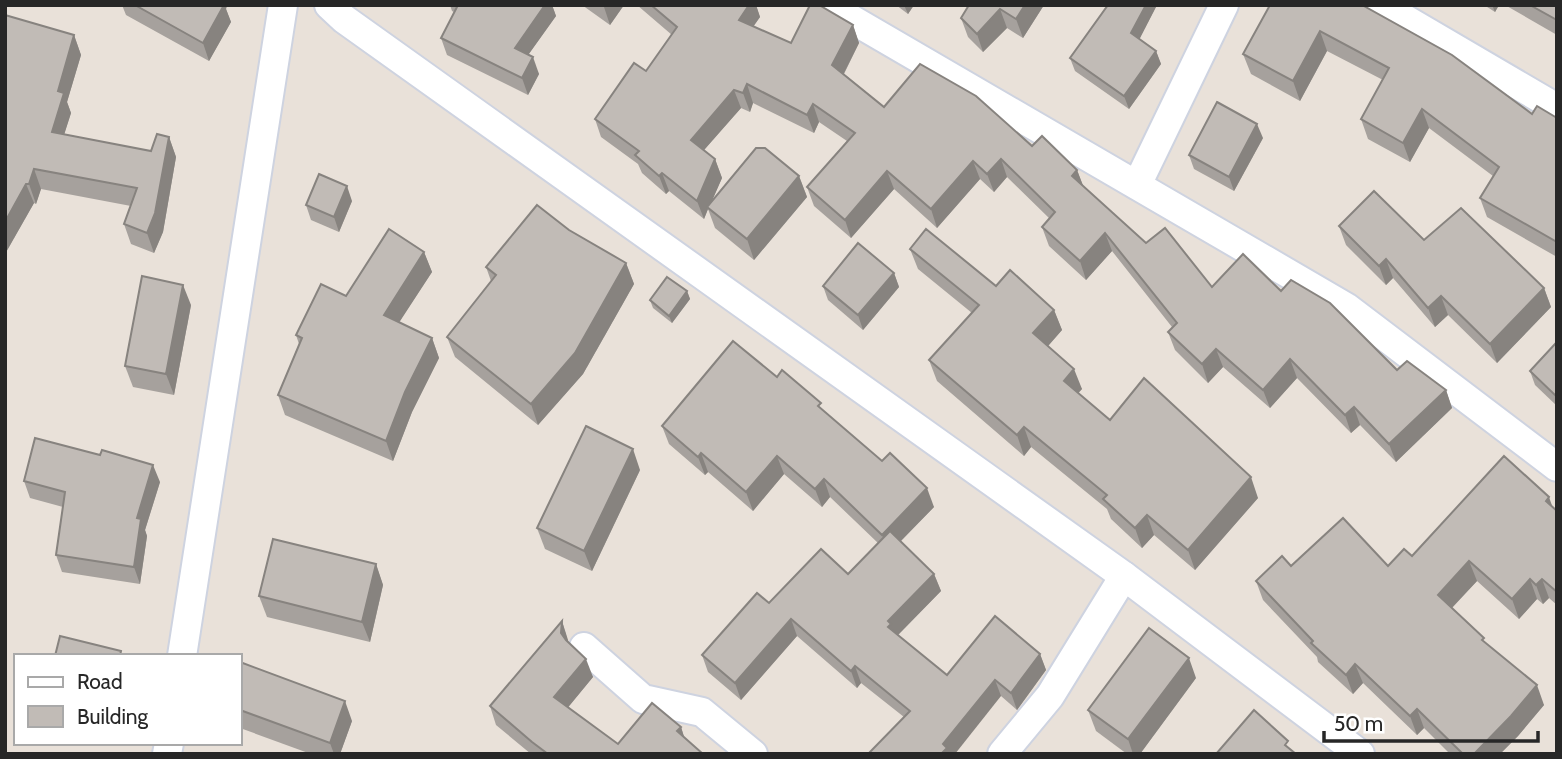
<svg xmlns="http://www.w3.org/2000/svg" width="1562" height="759" font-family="Cabin,sans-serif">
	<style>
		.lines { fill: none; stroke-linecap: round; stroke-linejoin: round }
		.minor-casing { stroke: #ced3e0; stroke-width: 32 }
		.minor { stroke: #fff; stroke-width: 28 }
		.wall { fill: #a6a19d }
		.shaded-wall { fill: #87837f }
		.building { fill: #c1bbb6; stroke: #87837f; stroke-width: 2 }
	</style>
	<rect width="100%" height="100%" fill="#e9e1d9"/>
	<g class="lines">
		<!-- minor casing -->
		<g class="minor-casing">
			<g id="minor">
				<polyline points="329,5 344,19 1124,576 1360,754"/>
				<polyline points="827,5 1346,307 1557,467"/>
				<polyline points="1381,5 1557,108"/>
				<polyline points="1137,185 1224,5"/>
				<polyline points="584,647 643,699 702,712 753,754"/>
				<polyline points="182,656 283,5"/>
				<polyline points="167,754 169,743"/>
				<polyline points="1002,754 1050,696 1124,576"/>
			</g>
		</g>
		<!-- minor -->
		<use href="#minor" class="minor"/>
	</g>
	<!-- wall -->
	<g class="wall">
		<polygon points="122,5 227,5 226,9 231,22 209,61 126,15"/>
		<polygon points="450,5 552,5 556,16 528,55 539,74 528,95 447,55 441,38 454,12 452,11"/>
		<polygon points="582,5 624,5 610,25"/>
		<polygon points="637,5 756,5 760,17 753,27 791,43 853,25 859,43 844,74 884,107 1032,146 1077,170 1083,186 1146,243 1212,287 1281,291 1397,370 1446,390 1452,408 1396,462 1360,425 1351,433 1297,378 1270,408 1223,367 1208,383 1175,350 1168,332 1172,327 1112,251 1086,280 1049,246 1042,227 1050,219 1007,177 994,192 980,179 937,228 894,189 851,238 814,206 807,187 847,141 819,122 814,133 753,103 750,112 741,108 704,150 715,159 722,178 711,202 799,176 807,197 754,260 715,228 708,209 704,219 669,191 666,194 642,173 638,164 601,137 595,119 646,71 672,35"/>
		<polygon points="896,5 914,5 908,14"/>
		<polygon points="969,5 1044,5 1023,38 1007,28 983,52 968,37 961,18"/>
		<polygon points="1108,5 1157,5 1139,39 1156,51 1161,64 1129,109 1075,71 1070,58"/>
		<polygon points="1270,5 1532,114 1557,118 1557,257 1487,217 1480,198 1493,176 1429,128 1410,162 1368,139 1361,119 1383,80 1327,51 1300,101 1251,74 1243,54"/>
		<polygon points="1484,5 1499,5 1495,12"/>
		<polygon points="1505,5 1557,5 1557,35"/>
		<polygon points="5,15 74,35 81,55 67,102 71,113 64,134 151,151 169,137 176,157 163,232 154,253 131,244 124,224 131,206 41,189 36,204 34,203 5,254"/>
		<polygon points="1263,138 1234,191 1194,169 1189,155"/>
		<polygon points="352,201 339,232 311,220 306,205"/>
		<polygon points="1339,226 1424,240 1544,288 1551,307 1497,363 1448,315 1435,327 1393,278 1386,285 1346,245"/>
		<polygon points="569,230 626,263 634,284 583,374 538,425 455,357 447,337 491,281 486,267"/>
		<polygon points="910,249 1054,310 1062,330 1048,346 1082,389 1078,393 1110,420 1258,498 1195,570 1154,535 1142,548 1111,519 1107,509 1031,447 1024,456 937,381 929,360 972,313 918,269"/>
		<polygon points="424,252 432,272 399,322 432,338 439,358 412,412 393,461 285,415 278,395 299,344 296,335 346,296"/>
		<polygon points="894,273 899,287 863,330 828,300 823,286"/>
		<polygon points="687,291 690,299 672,323 653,308 650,300"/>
		<polygon points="191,305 174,395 133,387 125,366"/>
		<polygon points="1557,346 1557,406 1535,385 1530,371"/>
		<polygon points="777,377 824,411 934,507 901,541 934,574 941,591 898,635 947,675 1040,654 1046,670 1017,710 1001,696 904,717 861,683 857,688 797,636 741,700 708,672 702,655 769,603 848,574 878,543 830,497 822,507 784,474 753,511 708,472 705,475 669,444 662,426"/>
		<polygon points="640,470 592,571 545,549 537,528"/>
		<polygon points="24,481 160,482 145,530 147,536 140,584 62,572 56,555 63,507 30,498"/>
		<polygon points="1553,507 1557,511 1557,605 1549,598 1543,604 1537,599 1519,619 1477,581 1452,608 1544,705 1518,736 1500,754 1450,754 1424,728 1417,735 1363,683 1353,694 1318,662 1317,657 1263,600 1256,581 1291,566 1388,566 1412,556"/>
		<polygon points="376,564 383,585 370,642 267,617 259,596"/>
		<polygon points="562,621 568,642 593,677 568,707 618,744 681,727 684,737 703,754 531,754 496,725 490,706"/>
		<polygon points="240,662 352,721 340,754 311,754 240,728"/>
		<polygon points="1196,678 1140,754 1127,754 1096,731 1088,710"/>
	</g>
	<!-- shaded-wall -->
	<g class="shaded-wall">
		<polygon points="217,5 227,5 226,9 231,22 209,61 203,43"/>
		<polygon points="545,5 552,5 556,16 521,65 515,48"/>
		<polygon points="605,5 624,5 610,25 604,7"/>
		<polygon points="749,5 756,5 760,17 745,38 739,20"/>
		<polygon points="904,5 914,5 908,14"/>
		<polygon points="1025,5 1044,5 1023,38 1016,19"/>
		<polygon points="1146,5 1157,5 1136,46 1131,33"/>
		<polygon points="1492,5 1499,5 1495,12"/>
		<polygon points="1000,9 1007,28 983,52 977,34"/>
		<polygon points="853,25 859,43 839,83 832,65"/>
		<polygon points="1320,31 1327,51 1300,101 1293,81"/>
		<polygon points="74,35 81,55 67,102 71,113 59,151 52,132 58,91"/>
		<polygon points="1156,51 1161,64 1129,109 1124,96"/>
		<polygon points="533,57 539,74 528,95 522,78"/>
		<polygon points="747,84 753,103 750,112 743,93"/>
		<polygon points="734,90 741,108 697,158 691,140"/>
		<polygon points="813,104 819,122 814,133 807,115"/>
		<polygon points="1422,109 1429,128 1410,162 1403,143"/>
		<polygon points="1257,124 1263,138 1234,191 1229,177"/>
		<polygon points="169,137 176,157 163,232 154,253 147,233"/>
		<polygon points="715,159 722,178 709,208 707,207 708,209 704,219 697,201"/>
		<polygon points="1001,159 1007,177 994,192 987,174"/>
		<polygon points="973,161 980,179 937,228 931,209"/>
		<polygon points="34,169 41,189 36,204 29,184"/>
		<polygon points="1077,170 1084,188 1072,176"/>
		<polygon points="887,171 894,189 851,238 845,220"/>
		<polygon points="662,173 669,191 666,194 659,176"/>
		<polygon points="799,176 807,197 754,260 747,239"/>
		<polygon points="26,184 34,203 5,254 5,222"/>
		<polygon points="347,186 352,201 339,232 334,217"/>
		<polygon points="1105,233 1112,251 1086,280 1080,261"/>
		<polygon points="424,252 432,272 391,335 384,315"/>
		<polygon points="1386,259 1393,278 1386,285 1379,266"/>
		<polygon points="626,263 634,284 583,374 538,425 531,404"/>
		<polygon points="894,273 899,287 863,330 858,315"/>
		<polygon points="183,285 191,305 174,395 166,374"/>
		<polygon points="1544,288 1551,307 1497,363 1490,344"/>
		<polygon points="687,291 690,299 672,323 669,316"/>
		<polygon points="1441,296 1448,315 1435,327 1428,308"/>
		<polygon points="1054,310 1062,330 1041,354 1033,333"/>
		<polygon points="432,338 439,358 412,412 393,461 386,441 405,392"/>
		<polygon points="1216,349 1223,367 1208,383 1202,364"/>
		<polygon points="1290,359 1297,378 1270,408 1263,390"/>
		<polygon points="1074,369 1082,389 1071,401 1064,381"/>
		<polygon points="1446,390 1452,408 1396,462 1389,444"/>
		<polygon points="1354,407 1360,425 1351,433 1345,415"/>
		<polygon points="1024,427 1031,447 1024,456 1017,435"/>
		<polygon points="633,449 640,470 592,571 584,551"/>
		<polygon points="701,453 708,472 705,475 698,457"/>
		<polygon points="777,456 784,474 753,511 746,492"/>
		<polygon points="153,465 160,482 145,530 147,536 140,584 134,567 137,518"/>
		<polygon points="1251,477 1258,498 1195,570 1188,550"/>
		<polygon points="824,479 830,497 822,507 815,489"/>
		<polygon points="927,488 934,507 889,553 882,535"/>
		<polygon points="1549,497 1556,517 1546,501"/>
		<polygon points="1147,515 1154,535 1142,548 1135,528"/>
		<polygon points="1469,561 1477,581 1445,615 1438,595"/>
		<polygon points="376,564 383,585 370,642 362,622"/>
		<polygon points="934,574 941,591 896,637 888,627 888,621"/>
		<polygon points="1530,579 1537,599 1519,619 1512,599"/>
		<polygon points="1542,579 1549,598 1543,604 1536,585"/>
		<polygon points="791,619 797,636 741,700 735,683"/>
		<polygon points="562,621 568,640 568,652 561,633"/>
		<polygon points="1040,654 1046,670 1017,710 1011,693"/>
		<polygon points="1189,658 1196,678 1140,754 1133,754 1128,739"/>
		<polygon points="586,659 593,677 561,716 554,697"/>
		<polygon points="1355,664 1363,683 1353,694 1346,675"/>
		<polygon points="855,666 861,683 857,688 851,671"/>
		<polygon points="995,680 1001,696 955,754 941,754 943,744"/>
		<polygon points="1537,685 1544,705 1518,736 1500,754 1474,754"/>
		<polygon points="345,701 352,721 340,754 334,754 330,743"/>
		<polygon points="1417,709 1424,728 1417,735 1410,716"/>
		<polygon points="681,727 687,746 677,731"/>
	</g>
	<!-- building -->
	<g class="building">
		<polygon points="135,5 224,5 203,43"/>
		<polygon points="458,5 545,5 515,48 533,57 522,78 441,38"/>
		<polygon points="651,5 749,5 739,20 791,43 810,5 819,5 853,25 832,65 884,107 920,64 976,96 1032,146 1042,136 1077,170 1072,176 1146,243 1165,228 1212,287 1243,254 1281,291 1291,280 1330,303 1397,370 1407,361 1446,390 1389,444 1354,407 1345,415 1290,359 1263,390 1216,349 1202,364 1168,332 1177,323 1105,233 1080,261 1042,227 1055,212 1001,159 987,174 973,161 931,209 887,171 845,220 807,187 855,133 813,104 807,115 747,84 743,93 734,90 691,140 715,159 697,201 662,173 659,176 635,155 639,151 595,119 634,63 646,71 677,27"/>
		<polygon points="969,5 1025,5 1016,19 1000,9 977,34 961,18"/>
		<polygon points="1108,5 1146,5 1131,33 1156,51 1124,96 1070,58"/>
		<polygon points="1270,5 1362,5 1452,55 1532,114 1537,106 1557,118 1557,242 1480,198 1499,167 1422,109 1403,143 1361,119 1389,68 1320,31 1293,81 1243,54"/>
		<polygon points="1530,5 1557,5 1557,20"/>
		<polygon points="5,15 74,35 58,91 64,93 52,132 151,151 157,134 169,137 155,213 147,233 124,224 137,188 34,169 29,184 26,184 5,222"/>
		<polygon points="1217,102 1257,124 1229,177 1189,155"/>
		<polygon points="756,148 765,148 799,176 747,239 707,207"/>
		<polygon points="319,174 347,186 334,217 306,205"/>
		<polygon points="1374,191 1424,240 1461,208 1544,288 1490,344 1441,296 1428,308 1386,259 1379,266 1339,226"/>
		<polygon points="537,205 569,230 626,263 575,353 531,404 447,337 496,275 486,267"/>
		<polygon points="389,229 424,252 384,315 432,338 405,392 386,441 278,395 302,338 296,335 321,284 346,296"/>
		<polygon points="926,229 996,286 1010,270 1054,310 1033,333 1074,369 1064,381 1110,420 1144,378 1251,477 1188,550 1147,515 1135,528 1103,499 1107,495 1024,427 1017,435 929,360 979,305 910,249"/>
		<polygon points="858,243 894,273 858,315 823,286"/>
		<polygon points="142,276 183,285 166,374 125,366"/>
		<polygon points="667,277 687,291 669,316 650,300"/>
		<polygon points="733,341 777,377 782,370 821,403 818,406 882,461 890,453 927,488 882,535 824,479 815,489 777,456 746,492 701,453 698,457 662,426"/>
		<polygon points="1555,344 1557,346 1557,397 1530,371"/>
		<polygon points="586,426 633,449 584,551 537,528"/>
		<polygon points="35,438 100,455 102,450 153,465 137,518 141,519 134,567 56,555 65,492 24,481"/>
		<polygon points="1504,456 1549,497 1546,501 1557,511 1557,592 1542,579 1536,585 1530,579 1512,599 1469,561 1438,595 1484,638 1482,640 1537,685 1511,716 1474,754 1463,754 1417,709 1410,716 1355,664 1346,675 1311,643 1313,641 1256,581 1282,556 1291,566 1343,518 1388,566 1404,549 1412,556"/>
		<polygon points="890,531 934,574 888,621 891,624 888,627 947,675 995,616 1040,654 1011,693 995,680 943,744 947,748 941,754 868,754 910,711 855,666 851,671 791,619 735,683 702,655 757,593 769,603 821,549 848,574"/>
		<polygon points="273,539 376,564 362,622 259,596"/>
		<polygon points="562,621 561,633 566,640 586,659 554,697 618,744 652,703 681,727 677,731 703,754 548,754 532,742 490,706"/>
		<polygon points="1149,628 1189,658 1128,739 1088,710"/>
		<polygon points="60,636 121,651 120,656 55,656"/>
		<polygon points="240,662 345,701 330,743 240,710"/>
		<polygon points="1254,710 1288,741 1285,745 1296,754 1216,754"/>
	</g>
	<!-- border -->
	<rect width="1562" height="759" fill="none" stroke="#272727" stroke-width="14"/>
	<!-- legend -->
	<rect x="14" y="654" width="228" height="91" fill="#ffffff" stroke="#a9a9a9" stroke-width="2"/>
	<rect x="28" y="677" width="35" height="10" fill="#ffffff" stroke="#a9a9a9" stroke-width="2"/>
	<text x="77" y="689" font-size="21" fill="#272727">Road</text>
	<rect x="28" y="706" width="35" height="21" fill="#c1bbb6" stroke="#a9a9a9" stroke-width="2"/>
	<text x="77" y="724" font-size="21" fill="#272727">Building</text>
	<!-- scale -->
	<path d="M1324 731v10h214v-10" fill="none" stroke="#272727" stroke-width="3.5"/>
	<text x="1334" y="731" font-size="21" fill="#272727" stroke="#ffffff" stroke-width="5" paint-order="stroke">50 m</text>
</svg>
